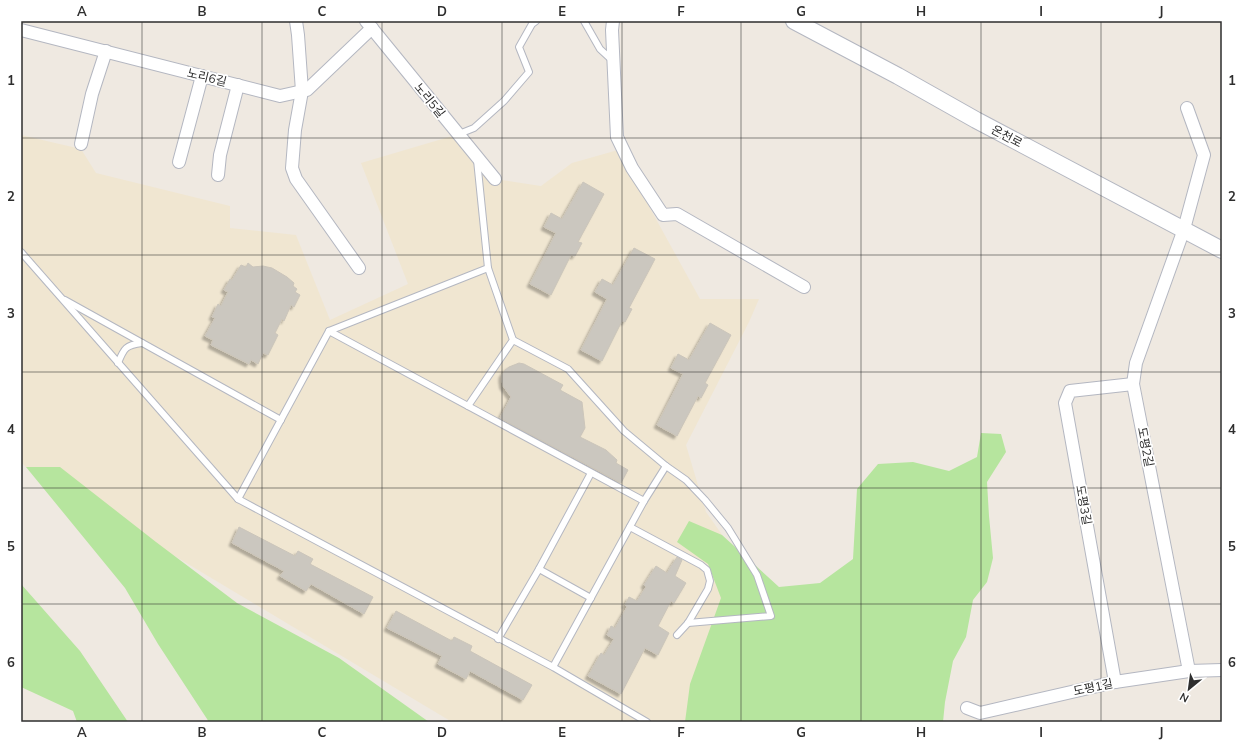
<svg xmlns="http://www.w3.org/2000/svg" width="1243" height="743" font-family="Mulish,'Noto Sans KR',sans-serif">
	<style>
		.education { fill: #f0e6d1 }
		.green { fill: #b6e59e }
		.building { fill: #cbc7bf; stroke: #cbc5ba; filter: url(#shadow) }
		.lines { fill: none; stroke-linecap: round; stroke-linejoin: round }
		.lane-casing { stroke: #b4b7c1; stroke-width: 8 }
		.street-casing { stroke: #b4b7c1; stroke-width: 14 }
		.secondary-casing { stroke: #b4b7c1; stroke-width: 18 }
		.lane { stroke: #fff; stroke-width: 6 }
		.street { stroke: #fff; stroke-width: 12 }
		.secondary { stroke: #fff; stroke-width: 16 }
		.grid { fill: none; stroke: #2e2e2e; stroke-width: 1; stroke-opacity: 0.55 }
		.labels { text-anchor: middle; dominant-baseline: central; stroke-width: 3.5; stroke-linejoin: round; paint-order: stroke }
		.street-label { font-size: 12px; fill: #2e2e2e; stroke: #fff }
		.neatline { fill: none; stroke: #2e2e2e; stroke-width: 1.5 }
		.grid-label { font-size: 13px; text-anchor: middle; font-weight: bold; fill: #2e2e2e }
	</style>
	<defs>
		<filter id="shadow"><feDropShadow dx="-3" dy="3" stdDeviation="1" flood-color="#0004"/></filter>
	</defs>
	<rect width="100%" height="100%" fill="#efe9e1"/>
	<!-- education -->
	<polygon class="education" points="459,134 495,179 541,186 572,163 618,150 700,299 759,299 749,322 686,445 706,512 742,563 783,722 452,722 26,467 21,462 21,135 81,149 96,173 230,206 230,228 296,235 330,320 408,284 361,163"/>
	<!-- green -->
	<g class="green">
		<polygon points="981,433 1001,434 1006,452 987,482 989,516 993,558 987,582 973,600 966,637 953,661 945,702 943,722 685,722 690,684 721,598 708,564 677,542 689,521 722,535 779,587 820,583 853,559 857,489 878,464 913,462 949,471 977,457"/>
		<polygon points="26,467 60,467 156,542 237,603 339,658 429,722 209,722 158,644 125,588"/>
		<polygon points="21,584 80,651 128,722 77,722 73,711 21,687"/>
	</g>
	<!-- building -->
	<g class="building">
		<polygon points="583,182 604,194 578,242 582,243 575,256 571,255 551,295 530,284 556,233 544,227 551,213 562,219"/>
		<polygon points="634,248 655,259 629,308 632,309 625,322 622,321 602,361 581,350 607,299 595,292 602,279 613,285"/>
		<polygon points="248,263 253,267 263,266 272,268 287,277 294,283 293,286 297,289 295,292 300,295 294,307 291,305 284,321 282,319 275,333 278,335 268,355 263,353 258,364 251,360 249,364 211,345 213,340 205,336 215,318 212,317 218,304 221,306 228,292 224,290 230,279 232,280 241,265 246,267"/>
		<polygon points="710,323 731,335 705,383 708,385 701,398 698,396 677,436 657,425 683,374 671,368 678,354 689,360"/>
		<polygon points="519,363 524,364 563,385 560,390 582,402 585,428 580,437 606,450 617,460 616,463 628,470 621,483 500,418 511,397 503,386 502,380 502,375 505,370 509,367"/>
		<polygon points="239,527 295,556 298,551 313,559 310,564 373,597 364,614 311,584 306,591 280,576 284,571 232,543"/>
		<polygon points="677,557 682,560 675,576 686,583 674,603 671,601 658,626 669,633 658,655 645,648 621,694 588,676 601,653 604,655 614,639 607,635 611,626 615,628 627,607 625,605 629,597 637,601 646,587 644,585 656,566 667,573"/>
		<polygon points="396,611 452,641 454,637 472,646 470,651 532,685 523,700 470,671 466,679 438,664 442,656 387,628"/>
	</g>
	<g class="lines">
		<!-- lane casing -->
		<g class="lane-casing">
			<g id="lane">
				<polyline points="584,21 600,49 613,61"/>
				<polyline points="459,134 474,128 504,101 529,72 519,47 532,24 536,21"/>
				<polyline points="21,252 238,499"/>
				<polyline points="65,300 281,420"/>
				<polyline points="329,331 488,268"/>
				<polyline points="513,340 568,369 624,431 666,466 644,501"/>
				<path d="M 118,363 C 124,348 126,345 142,343"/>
				<polyline points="468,406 513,340 488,268 477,160"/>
				<polyline points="666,466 686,480 705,500 728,528 757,575 771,616 688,623"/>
				<polyline points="630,527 701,565 707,570 710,581 708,589 688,623 677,635"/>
				<polyline points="539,569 591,598"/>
				<polyline points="498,639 539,569 591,473"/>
				<polyline points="553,667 644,501 329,331 238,499 553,667 647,722"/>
			</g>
		</g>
		<!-- street casing -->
		<g class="street-casing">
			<g id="street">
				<polyline points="296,21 298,35 302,91 295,130 292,168 296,179 359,268"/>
				<polyline points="366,21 495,179"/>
				<polyline points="613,21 612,30 617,137 632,168 663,215 677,214 804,287"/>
				<polyline points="21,30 280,96 307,90 372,28"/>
				<polyline points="1187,108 1204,155 1184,229 1136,363 1133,384 1189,671"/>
				<polyline points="81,144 92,94 106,51"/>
				<polyline points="179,162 202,76"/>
				<polyline points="218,175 220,155 238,85"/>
				<polyline points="1115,682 1065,403 1070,391 1133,384"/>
				<polyline points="967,708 980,713 1115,682 1189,671 1222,670"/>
			</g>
		</g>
		<!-- secondary casing -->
		<g class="secondary-casing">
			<polyline id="secondary" points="794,21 898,76 976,120 1222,250"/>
		</g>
		<!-- lane -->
		<use href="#lane" class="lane"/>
		<!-- street -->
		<use href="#street" class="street"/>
		<!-- secondary -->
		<use href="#secondary" class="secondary"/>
	</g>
	<!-- grid -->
	<path class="grid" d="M 142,21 L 142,722M 262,21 L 262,722M 382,21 L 382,722M 502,21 L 502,722M 622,21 L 622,722M 741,21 L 741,722M 861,21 L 861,722M 981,21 L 981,722M 1101,21 L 1101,722M 21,138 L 1222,138M 21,255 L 1222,255M 21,372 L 1222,372M 21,488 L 1222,488M 21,604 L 1222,604"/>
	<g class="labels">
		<!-- street labels -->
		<g class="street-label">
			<text transform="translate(207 77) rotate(14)">노리6길</text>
			<text transform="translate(430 100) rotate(51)">노리5길</text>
			<text transform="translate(1007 136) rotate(28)">온천로</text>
			<text transform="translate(1146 447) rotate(79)">도평2길</text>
			<text transform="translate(1084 505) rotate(80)">도평3길</text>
			<text transform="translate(1093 687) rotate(-12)">도평1길</text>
		</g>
	</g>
	<!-- border -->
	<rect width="1243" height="743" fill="none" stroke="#ffffff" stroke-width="44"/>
	<!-- north arrow -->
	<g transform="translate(1189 689) rotate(209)" stroke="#ffffff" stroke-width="3" paint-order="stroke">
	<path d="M0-3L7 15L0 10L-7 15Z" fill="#2e2e2e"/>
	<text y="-6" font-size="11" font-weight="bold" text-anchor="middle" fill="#2e2e2e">N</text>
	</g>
	<rect x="22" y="22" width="1199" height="699" class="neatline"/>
	<g class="grid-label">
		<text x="82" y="16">A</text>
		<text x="202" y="16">B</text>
		<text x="322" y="16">C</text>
		<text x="442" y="16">D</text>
		<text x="562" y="16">E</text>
		<text x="681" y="16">F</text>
		<text x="801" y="16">G</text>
		<text x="921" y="16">H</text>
		<text x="1041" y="16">I</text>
		<text x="1161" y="16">J</text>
		<text x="11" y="85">1</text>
		<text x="1232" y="85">1</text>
		<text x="11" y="201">2</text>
		<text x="1232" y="201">2</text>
		<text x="11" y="318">3</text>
		<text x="1232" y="318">3</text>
		<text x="11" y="434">4</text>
		<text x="1232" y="434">4</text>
		<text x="11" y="551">5</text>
		<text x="1232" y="551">5</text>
		<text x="11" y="667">6</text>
		<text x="1232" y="667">6</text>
		<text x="82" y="737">A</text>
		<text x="202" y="737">B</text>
		<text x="322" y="737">C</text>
		<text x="442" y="737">D</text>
		<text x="562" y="737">E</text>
		<text x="681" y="737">F</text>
		<text x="801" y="737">G</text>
		<text x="921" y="737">H</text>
		<text x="1041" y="737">I</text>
		<text x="1161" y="737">J</text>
	</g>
</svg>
